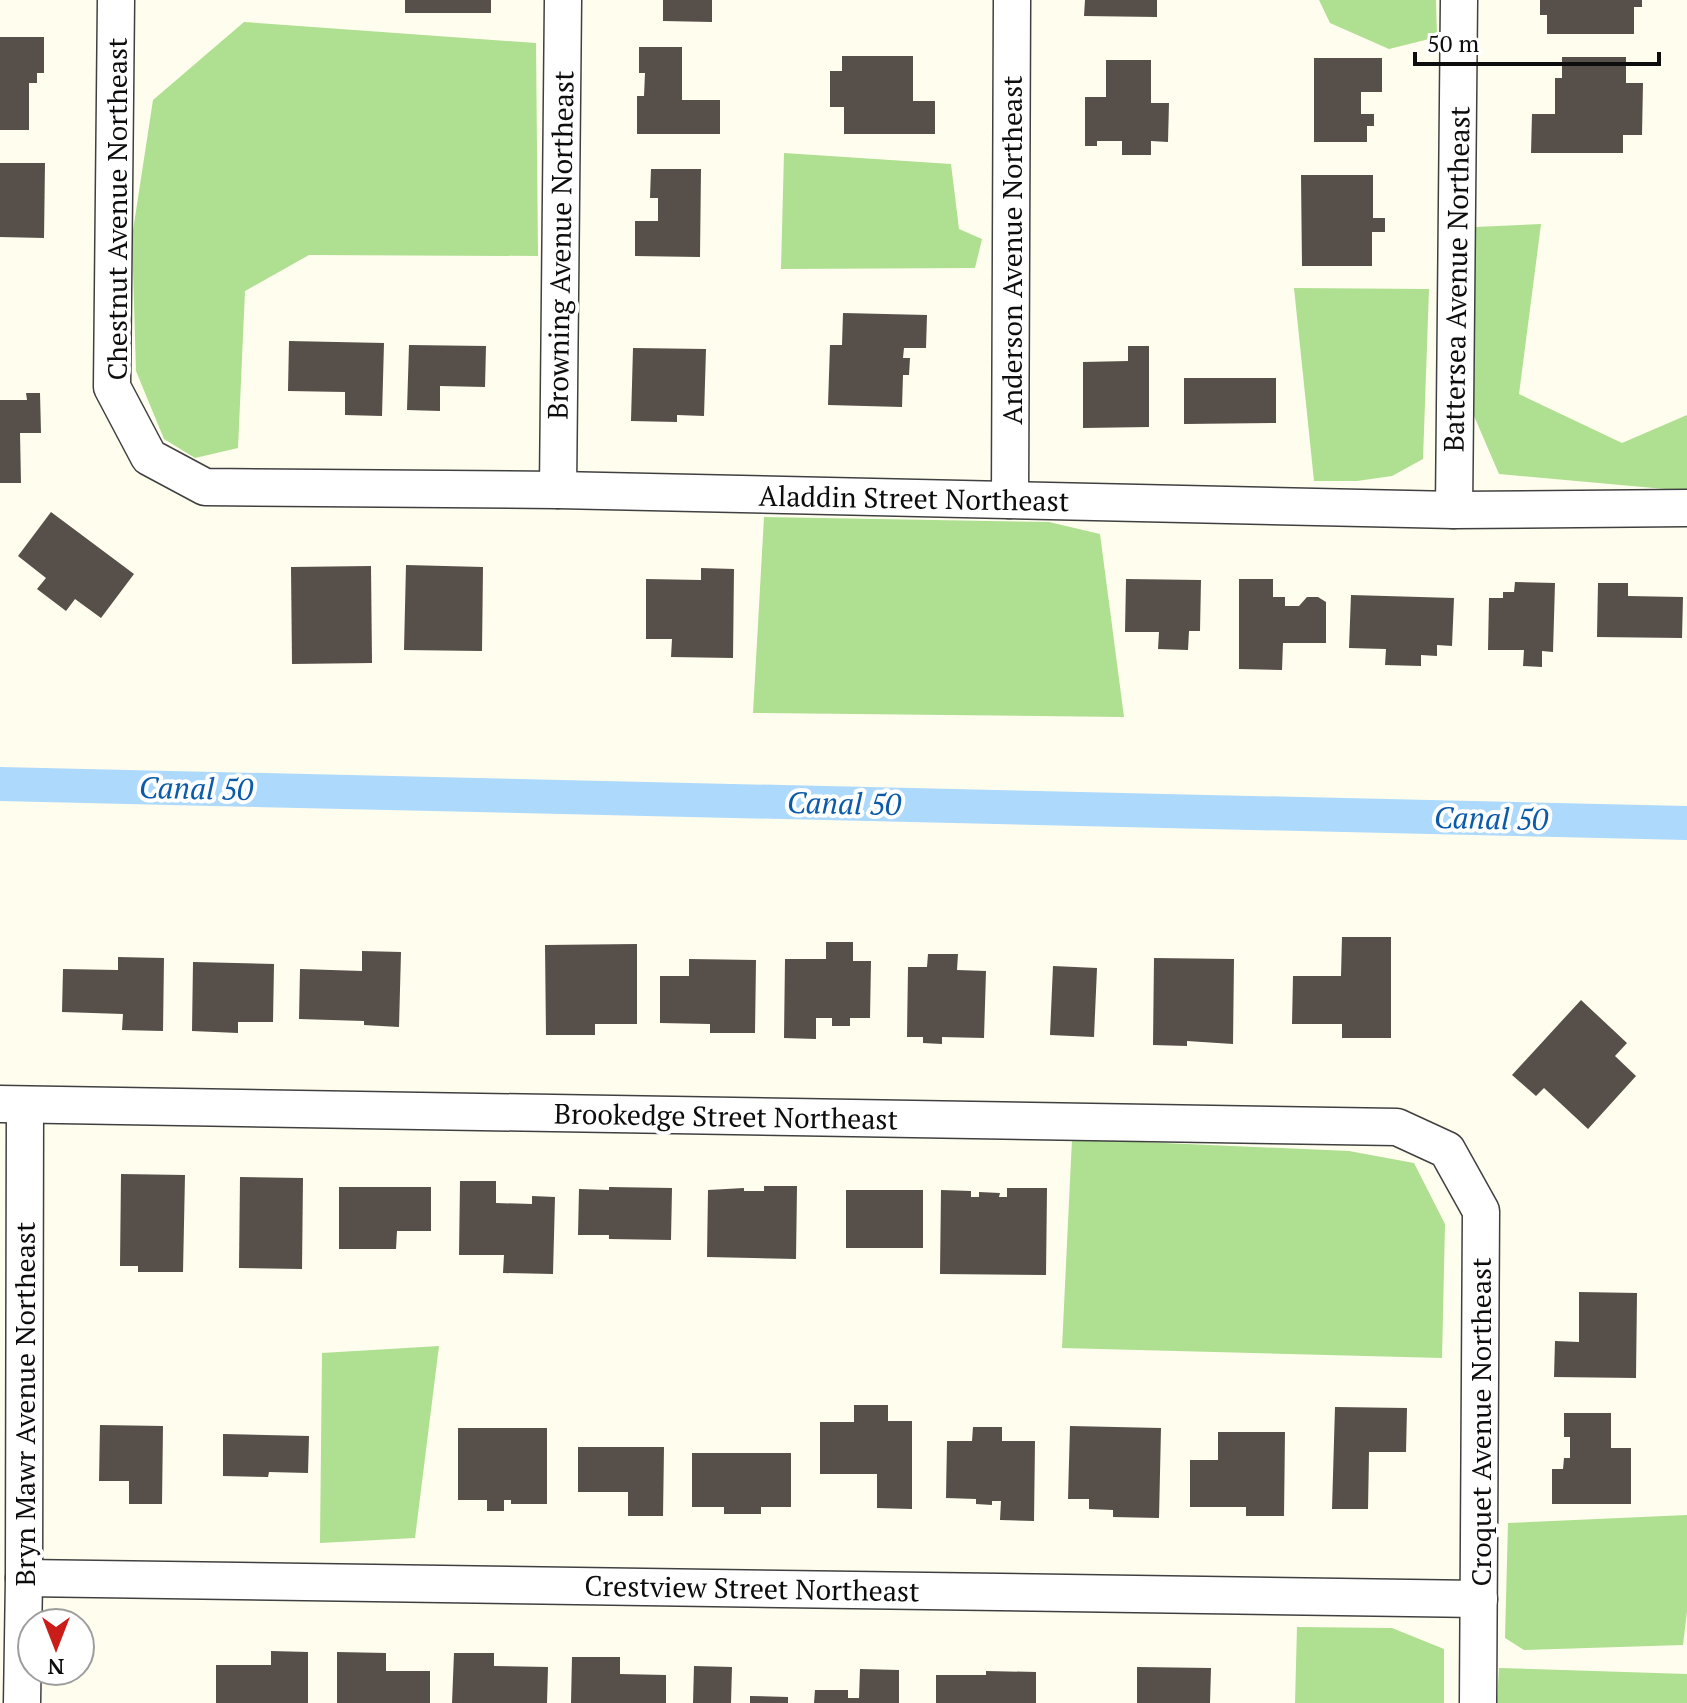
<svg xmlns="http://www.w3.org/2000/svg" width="1687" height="1703" font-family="'PT Serif',serif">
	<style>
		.forest { fill: #afdf91 }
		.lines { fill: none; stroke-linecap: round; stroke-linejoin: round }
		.canal { stroke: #add9fc; stroke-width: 34 }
		.building { fill: #574f49 }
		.minor-casing { stroke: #404040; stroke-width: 39 }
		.minor { stroke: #fff; stroke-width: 36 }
		.labels { text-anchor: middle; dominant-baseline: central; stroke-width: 8; stroke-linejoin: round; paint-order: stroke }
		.street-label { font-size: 28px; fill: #0d0d0d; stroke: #fff }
		.water-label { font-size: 30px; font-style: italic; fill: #0b5baa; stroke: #fff }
	</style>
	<rect width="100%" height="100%" fill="#fffdee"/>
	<!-- forest -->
	<g class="forest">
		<polygon points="1319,0 1436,0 1437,37 1389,49 1330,23"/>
		<polygon points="244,22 536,43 538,256 309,255 245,291 238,448 195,458 164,439 136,371 132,237 153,100"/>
		<polygon points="784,153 951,164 959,229 982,239 975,268 781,269"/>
		<polygon points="1541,224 1519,394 1622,443 1687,415 1687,491 1499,474 1471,409 1475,227"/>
		<polygon points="1294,288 1429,289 1423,459 1392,476 1357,481 1314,481"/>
		<polygon points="764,517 1049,522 1100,534 1124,717 753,713"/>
		<polygon points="1072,1139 1349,1151 1414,1163 1445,1224 1442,1358 1062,1348"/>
		<polygon points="439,1346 415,1538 320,1543 322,1353"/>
		<polygon points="1687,1515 1687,1611 1683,1645 1524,1650 1505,1638 1508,1523"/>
		<polygon points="1297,1627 1392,1628 1444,1649 1444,1703 1295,1703"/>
		<polygon points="1499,1668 1687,1674 1687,1703 1497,1703"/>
	</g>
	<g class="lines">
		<!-- canal -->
		<polyline class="canal" points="0,784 1687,823"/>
	</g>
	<!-- building -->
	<g class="building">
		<rect x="405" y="0" width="86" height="13"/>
		<polygon points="663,0 712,0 712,22 663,21"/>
		<polygon points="1085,0 1157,0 1157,17 1084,16"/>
		<polygon points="1540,0 1642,0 1642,7 1634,7 1634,34 1547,34 1547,15 1540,15"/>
		<polygon points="0,37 44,37 44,73 37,73 37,83 29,83 29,130 0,130"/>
		<polygon points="639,47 682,47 682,100 720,100 720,134 637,134 637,96 644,96 645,73 639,73"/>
		<polygon points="842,56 913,56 913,101 935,101 935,134 844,134 844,107 830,107 830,71 842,71"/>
		<polygon points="1562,57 1626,57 1626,83 1643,83 1642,135 1623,135 1623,153 1531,153 1532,114 1555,114 1555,78 1562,78"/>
		<polygon points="1314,58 1382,58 1382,92 1361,92 1361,114 1374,114 1374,126 1367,126 1367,142 1314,142"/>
		<polygon points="1106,60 1151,60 1151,103 1169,103 1168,142 1151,141 1151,155 1122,155 1122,141 1097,141 1097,146 1085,146 1085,97 1106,97"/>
		<polygon points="0,163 45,163 44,238 0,237"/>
		<polygon points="651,169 701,169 700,257 635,256 635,221 658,221 658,198 650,198"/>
		<polygon points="1301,175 1373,175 1373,218 1385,218 1385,232 1372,232 1372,266 1302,266"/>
		<polygon points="843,313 927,315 926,348 904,348 903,358 910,358 909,375 903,375 902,407 828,405 830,345 842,345"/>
		<polygon points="289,341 384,343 382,416 345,415 345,392 288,391"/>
		<polygon points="409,345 486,346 485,387 440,386 440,411 407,410"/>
		<polygon points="1128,346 1149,346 1149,427 1083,428 1083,362 1128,361"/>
		<polygon points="633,348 706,349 704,416 677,415 677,422 631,421"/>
		<polygon points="1184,378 1276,378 1276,423 1184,424"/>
		<polygon points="26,393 40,393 41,433 20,433 21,483 0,483 0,400 27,400"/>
		<polygon points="51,512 134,574 101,618 75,599 66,611 37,589 46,578 18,556"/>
		<polygon points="406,565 483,567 482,651 404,650"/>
		<polygon points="371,566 372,663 292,664 291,567"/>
		<polygon points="701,568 734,569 733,658 671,657 672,639 646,639 646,579 701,580"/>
		<polygon points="1126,579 1201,580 1200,631 1189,631 1188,650 1158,649 1159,632 1125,632"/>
		<polygon points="1239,579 1273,579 1273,597 1285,597 1285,606 1299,606 1307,597 1318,597 1326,602 1326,643 1283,643 1282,670 1239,669"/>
		<polygon points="1515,582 1555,583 1553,652 1542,651 1542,667 1523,666 1524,650 1488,650 1489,598 1503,598 1503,592 1514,592"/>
		<polygon points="1598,583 1628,583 1628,596 1683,597 1682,638 1597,637"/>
		<polygon points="1351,595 1454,598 1452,646 1437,645 1437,656 1421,655 1421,666 1385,665 1386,649 1349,648"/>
		<polygon points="1342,937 1391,937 1391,1038 1342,1038 1342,1024 1292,1024 1293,976 1341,976"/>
		<polygon points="826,942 853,942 853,961 871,961 870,1018 850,1018 850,1026 832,1026 832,1018 816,1018 816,1039 784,1038 785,959 826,959"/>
		<polygon points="637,944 637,1024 595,1024 595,1035 546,1035 545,945"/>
		<polygon points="362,951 401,952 399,1027 364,1025 364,1021 299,1019 300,969 362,971"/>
		<polygon points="928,954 958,954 957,970 986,971 984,1038 942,1037 942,1044 923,1043 923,1037 907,1037 908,967 927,967"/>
		<polygon points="118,957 164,958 163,1031 122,1030 123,1014 62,1012 63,969 118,970"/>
		<polygon points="1154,958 1234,959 1233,1044 1187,1041 1187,1046 1153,1045"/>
		<polygon points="689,959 756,960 755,1033 710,1033 710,1024 660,1023 660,976 689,976"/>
		<polygon points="193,962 274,964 273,1022 238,1022 238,1033 192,1031"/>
		<polygon points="1053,966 1097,968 1094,1037 1050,1035"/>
		<polygon points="1581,1000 1627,1043 1615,1056 1636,1076 1588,1129 1544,1088 1536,1096 1512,1075"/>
		<polygon points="121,1174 185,1175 183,1272 138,1272 138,1266 120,1266"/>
		<polygon points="240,1177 303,1178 302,1269 239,1268"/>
		<polygon points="460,1181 496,1181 496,1203 532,1204 532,1196 555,1197 553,1274 503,1273 504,1255 459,1255"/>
		<polygon points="764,1186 797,1186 796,1259 707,1257 708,1190 744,1188 744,1191 764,1191"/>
		<polygon points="339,1187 431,1187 431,1231 397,1231 396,1249 339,1249"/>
		<polygon points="609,1187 672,1188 671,1240 609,1239 609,1235 578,1235 579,1189 609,1190"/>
		<polygon points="1007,1188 1047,1188 1046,1275 940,1274 941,1190 971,1191 971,1197 979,1197 979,1192 1000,1193 999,1197 1007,1197"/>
		<rect x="846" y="1190" width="77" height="58"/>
		<polygon points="1579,1292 1637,1293 1636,1378 1554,1377 1555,1341 1579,1342"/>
		<polygon points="854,1405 888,1405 888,1421 912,1421 912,1509 877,1508 877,1474 820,1474 820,1422 854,1422"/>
		<polygon points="1335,1407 1407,1408 1406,1452 1369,1452 1368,1509 1332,1509"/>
		<polygon points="1564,1413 1611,1413 1611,1448 1631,1448 1631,1504 1552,1504 1552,1469 1563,1469 1564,1458 1570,1458 1570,1437 1564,1437"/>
		<polygon points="100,1425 163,1426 162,1504 129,1504 129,1481 99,1481"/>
		<polygon points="1070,1426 1161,1428 1159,1518 1113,1517 1113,1510 1089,1509 1089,1499 1068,1499"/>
		<polygon points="973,1427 1002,1427 1002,1441 1035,1441 1034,1521 1000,1520 1001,1501 992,1501 992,1505 976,1504 976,1499 946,1498 947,1441 972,1441"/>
		<polygon points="458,1428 547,1428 547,1504 511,1504 511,1500 504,1500 504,1511 487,1511 487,1500 458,1500"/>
		<polygon points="1218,1432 1285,1432 1284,1516 1246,1516 1246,1507 1190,1507 1190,1460 1218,1460"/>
		<polygon points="223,1434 309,1436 308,1473 269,1472 268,1477 223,1476"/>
		<polygon points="578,1447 664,1447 663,1516 628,1516 628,1492 578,1492"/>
		<polygon points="692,1453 791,1453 791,1507 761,1507 761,1514 724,1514 724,1507 692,1507"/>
		<polygon points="271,1651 308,1652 308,1703 216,1703 216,1665 271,1665"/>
		<polygon points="337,1652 386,1653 386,1671 430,1671 430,1703 337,1703"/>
		<polygon points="454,1653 494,1653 494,1666 548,1667 547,1703 452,1703"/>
		<polygon points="572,1657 620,1657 620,1674 666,1675 666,1703 571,1703"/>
		<polygon points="694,1666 732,1667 731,1703 693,1703"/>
		<polygon points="1137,1667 1211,1668 1210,1703 1137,1703"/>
		<polygon points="860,1669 899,1670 899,1703 814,1703 815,1690 848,1690 848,1698 859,1698"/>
		<polygon points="986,1671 1036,1672 1036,1703 936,1703 936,1675 986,1675"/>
		<polygon points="750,1696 788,1697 788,1703 750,1703"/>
	</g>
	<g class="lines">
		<!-- minor casing -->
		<g class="minor-casing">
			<g id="minor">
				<polyline points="116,0 112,387 149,457 205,487 558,490 1454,510 1687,508"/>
				<polyline points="558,490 563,0"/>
				<polyline points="1010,500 1012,0"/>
				<polyline points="1454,510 1459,0"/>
				<polyline points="0,1104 1397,1127 1447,1150 1481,1211 1478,1703"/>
				<polyline points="24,1578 1479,1599"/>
				<polyline points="22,1703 24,1578 25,1105"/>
			</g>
		</g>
		<!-- minor -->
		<use href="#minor" class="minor"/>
	</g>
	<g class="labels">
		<!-- street labels -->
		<g class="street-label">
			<text transform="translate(116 209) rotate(-90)">Chestnut Avenue Northeast</text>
			<text transform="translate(560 245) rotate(-89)">Browning Avenue Northeast</text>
			<text transform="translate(1011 250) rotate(-90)">Anderson Avenue Northeast</text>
			<text transform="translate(1456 279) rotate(-89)">Battersea Avenue Northeast</text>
			<text transform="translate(914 498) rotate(1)">Aladdin Street Northeast</text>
			<text transform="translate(726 1116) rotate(1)">Brookedge Street Northeast</text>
			<text transform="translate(24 1404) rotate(-90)">Bryn Mawr Avenue Northeast</text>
			<text transform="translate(1480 1422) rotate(-90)">Croquet Avenue Northeast</text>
			<text transform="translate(752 1588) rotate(1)">Crestview Street Northeast</text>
		</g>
		<!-- water labels -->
		<g class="water-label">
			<text transform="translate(196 788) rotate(1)">Canal 50</text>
			<text transform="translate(844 803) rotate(1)">Canal 50</text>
			<text transform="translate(1491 818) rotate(1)">Canal 50</text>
		</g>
	</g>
	<!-- north arrow -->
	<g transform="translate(56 1647) rotate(180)"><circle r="38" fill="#ffffff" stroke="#9e9e9e" stroke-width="2"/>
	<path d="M0-6L14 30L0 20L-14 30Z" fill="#ca1c19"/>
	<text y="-12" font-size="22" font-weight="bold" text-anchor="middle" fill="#0d0d0d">N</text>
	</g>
	<!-- scale -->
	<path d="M1415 52v12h244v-12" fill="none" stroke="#0d0d0d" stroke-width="4"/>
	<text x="1427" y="52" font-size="24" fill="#0d0d0d" stroke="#ffffff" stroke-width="6" paint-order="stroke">50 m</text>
</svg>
